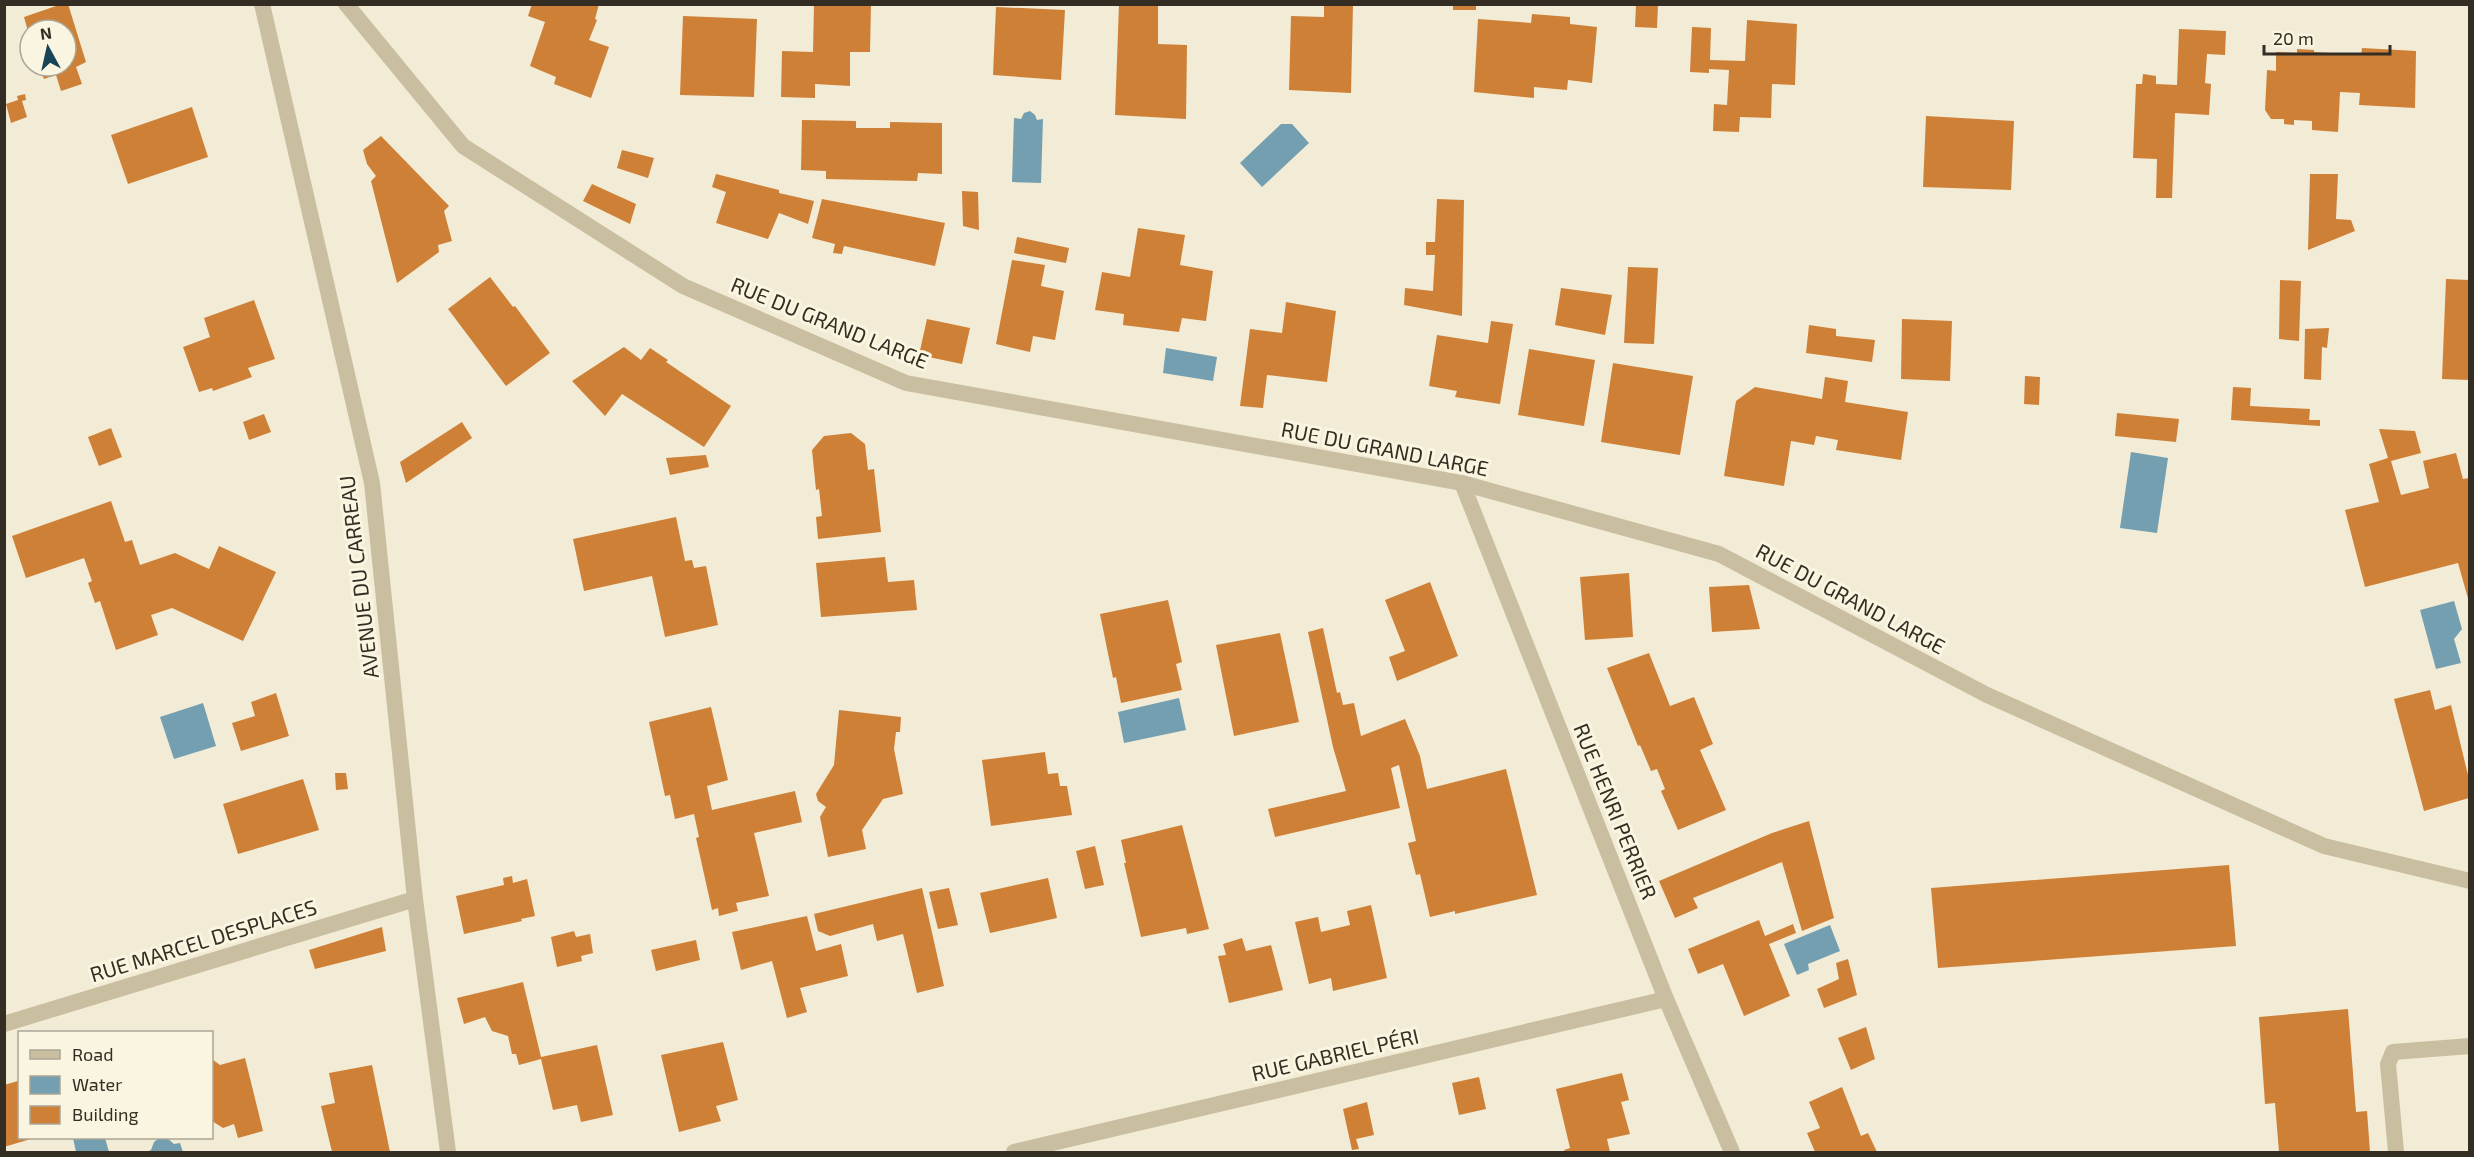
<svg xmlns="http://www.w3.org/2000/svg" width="2474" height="1157" font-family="'Exo 2',sans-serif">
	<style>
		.water { fill: #739fb1 }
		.building { fill: #ce8037 }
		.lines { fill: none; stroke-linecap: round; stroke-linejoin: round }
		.minor { stroke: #cabea1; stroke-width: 16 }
		.labels { text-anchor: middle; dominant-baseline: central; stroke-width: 6; stroke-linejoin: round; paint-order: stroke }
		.street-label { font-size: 21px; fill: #342d24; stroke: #faf5e1 }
	</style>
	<rect width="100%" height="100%" fill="#f2ebd5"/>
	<!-- water -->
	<g class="water">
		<polygon points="1030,111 1035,115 1037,120 1043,119 1041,183 1012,182 1014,118 1021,119 1024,113"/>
		<polygon points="1281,124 1292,124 1309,143 1262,187 1240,163"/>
		<polygon points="1166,348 1217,357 1213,381 1163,373"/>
		<polygon points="2131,452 2168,458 2157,533 2120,528"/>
		<polygon points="2454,601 2462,629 2454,639 2461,663 2436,669 2420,610"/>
		<polygon points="1179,698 1186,730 1124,743 1118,712"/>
		<polygon points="203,703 216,746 174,759 160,717"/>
		<polygon points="1830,925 1840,951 1808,964 1809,970 1797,975 1784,944"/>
		<polygon points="73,1138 105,1138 109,1152 76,1152"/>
		<polygon points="159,1138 167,1138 174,1144 180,1143 183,1152 146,1152 151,1150 154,1142"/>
	</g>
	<!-- building -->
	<g class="building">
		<polygon points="62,4 68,4 86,62 76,67 82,84 61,91 56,75 44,79 39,66 66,66 66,30 30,30 29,35 24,17"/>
		<polygon points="532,4 599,4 595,19 597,20 589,40 609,47 591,98 554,84 556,77 530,66 545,22 528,16"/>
		<polygon points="814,4 871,4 870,52 850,52 850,86 815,84 815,98 781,97 782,51 813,52"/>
		<polygon points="1119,4 1158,4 1158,44 1187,45 1186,119 1115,115"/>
		<polygon points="1324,4 1353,4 1351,93 1289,90 1291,16 1324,17"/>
		<rect x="1453" y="4" width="23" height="6"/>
		<polygon points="1636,4 1658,4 1657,28 1635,27"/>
		<polygon points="996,7 1065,10 1061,80 993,75"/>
		<polygon points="1532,14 1570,17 1570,24 1597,27 1592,83 1568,80 1567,90 1534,87 1534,98 1474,92 1478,19 1531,23"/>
		<polygon points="683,16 757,19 754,97 680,95"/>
		<polygon points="1747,20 1797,24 1795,85 1772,84 1771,118 1740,117 1739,132 1713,131 1714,104 1727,105 1729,70 1709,69 1709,73 1690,72 1692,27 1711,28 1710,60 1745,61"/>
		<polygon points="2179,29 2226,31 2225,55 2207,54 2205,83 2211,84 2209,115 2175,113 2172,198 2156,198 2157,159 2133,158 2136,84 2142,84 2143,74 2156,76 2156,84 2177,85"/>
		<polygon points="2362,48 2416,51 2415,108 2359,105 2360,93 2340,92 2338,132 2312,130 2312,121 2294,120 2294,125 2284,124 2284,119 2271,119 2265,110 2267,70 2276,71 2276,52 2297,53 2297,49 2314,50 2314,52 2361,55"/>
		<polygon points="25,94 26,100 22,101 27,117 11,123 6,104 18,100 17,96"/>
		<polygon points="192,107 208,157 128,184 111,135"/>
		<polygon points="1926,116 2014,121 2011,190 1923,187"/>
		<polygon points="802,120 856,121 856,128 890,128 890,122 942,123 942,174 918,173 917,181 826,179 826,171 801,170"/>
		<polygon points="381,136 449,206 444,211 452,241 438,245 439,252 397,283 371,181 376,176 367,164 363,150"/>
		<polygon points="622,150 654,158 648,178 617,168"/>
		<polygon points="716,174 779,190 779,193 814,201 808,224 779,213 768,239 716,223 726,192 712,187"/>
		<polygon points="2310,174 2338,174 2336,219 2351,220 2355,231 2308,250"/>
		<polygon points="592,184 636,204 630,224 583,201"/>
		<polygon points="962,191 978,192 979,230 963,226"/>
		<polygon points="822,199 945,223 935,266 844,246 842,254 833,253 835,244 812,238"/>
		<polygon points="1437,199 1464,200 1462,316 1404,305 1405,288 1433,291 1435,255 1426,255 1426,242 1435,242"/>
		<polygon points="1138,228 1185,235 1180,265 1213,271 1206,321 1182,318 1179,332 1123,325 1124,314 1095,310 1102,272 1130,277"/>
		<polygon points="1017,237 1069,248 1066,263 1014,253"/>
		<polygon points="1012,260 1045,265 1041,286 1064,291 1055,340 1033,336 1030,352 996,344"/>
		<polygon points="1628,267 1658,268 1654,344 1624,343"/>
		<polygon points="490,277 513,307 515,306 550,353 506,386 448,309"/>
		<polygon points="2446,279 2469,280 2469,380 2442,379"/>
		<polygon points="2280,280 2301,281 2299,341 2279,339"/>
		<polygon points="1561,288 1612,295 1605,335 1555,325"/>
		<polygon points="254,300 275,359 248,368 252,377 213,391 212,388 199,392 183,347 210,337 204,318"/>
		<polygon points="1286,302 1336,311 1327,382 1267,375 1263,408 1240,406 1250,329 1282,333"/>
		<polygon points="927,319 970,328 962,364 919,355"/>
		<polygon points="1902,319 1952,321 1950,381 1901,379"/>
		<polygon points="1491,321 1513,324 1500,404 1455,397 1457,391 1429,386 1437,335 1488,343"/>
		<polygon points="1809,325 1836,329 1836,336 1875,340 1872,362 1806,353"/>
		<polygon points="2329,328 2327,348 2322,347 2321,380 2304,379 2305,329"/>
		<polygon points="624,347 641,360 650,348 668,360 666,362 731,406 704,447 622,394 605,416 572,381"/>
		<polygon points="1529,349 1595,360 1584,426 1518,415"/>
		<polygon points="1613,363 1693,376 1680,455 1601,442"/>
		<polygon points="2025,376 2040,377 2039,405 2024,404"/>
		<polygon points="1825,377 1848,381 1845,402 1908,412 1901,460 1836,450 1838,440 1816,436 1814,445 1791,441 1784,486 1724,476 1736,401 1755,387 1822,399"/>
		<polygon points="2233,387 2251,388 2250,406 2310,409 2309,420 2320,420 2320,426 2231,420"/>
		<polygon points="2117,413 2179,419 2176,442 2115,436"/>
		<polygon points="264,414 271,432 249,440 243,422"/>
		<polygon points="462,422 472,438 406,483 400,462"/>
		<polygon points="111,428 122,457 99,466 88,437"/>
		<polygon points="2379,429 2415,431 2421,453 2391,461 2401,495 2429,488 2423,461 2456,453 2463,479 2469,478 2469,602 2458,563 2365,587 2345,510 2379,502 2369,464 2388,458"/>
		<polygon points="851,433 865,444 868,470 874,469 881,532 818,539 816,517 822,516 819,489 816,490 812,450 824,436"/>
		<polygon points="706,455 709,467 670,475 666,458"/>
		<polygon points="111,501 125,542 132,540 140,565 175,553 209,569 219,546 276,572 243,641 172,608 151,615 158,635 116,650 100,601 95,603 88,583 92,581 84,558 26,578 12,536"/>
		<polygon points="676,517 685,561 692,560 694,568 706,566 718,625 665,637 652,576 584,591 573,539"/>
		<polygon points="885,557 888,582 914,580 917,610 821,617 816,563"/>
		<polygon points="1629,573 1633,637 1585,640 1580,577"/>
		<polygon points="1430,582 1458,656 1397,681 1389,657 1405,651 1385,600"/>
		<polygon points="1749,585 1760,629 1712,632 1709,587"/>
		<polygon points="1168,600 1182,662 1176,664 1182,690 1121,703 1116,677 1113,678 1100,614"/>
		<polygon points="1323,628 1337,693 1340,692 1343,705 1354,703 1361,736 1405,719 1420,756 1427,789 1506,769 1537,895 1455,914 1455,911 1430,917 1420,874 1416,875 1408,843 1416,841 1399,765 1391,768 1400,808 1275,837 1268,809 1346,791 1333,747 1308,632"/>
		<polygon points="1280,633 1299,722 1234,736 1216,645"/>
		<polygon points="1649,653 1670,706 1694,697 1713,744 1700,750 1726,810 1678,830 1661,791 1665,789 1657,769 1651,771 1640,745 1638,746 1607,668"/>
		<polygon points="2430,690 2435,710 2451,705 2469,779 2469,798 2424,811 2394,699"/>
		<polygon points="276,693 289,736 241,751 232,723 255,716 251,702"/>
		<polygon points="711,707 728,780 707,786 712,810 795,791 802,822 754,833 769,896 736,903 738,911 719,916 718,908 712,910 696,838 699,837 694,814 675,819 670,795 665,796 649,722"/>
		<polygon points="839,710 901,717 900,732 896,732 894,749 903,794 883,799 862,830 866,849 828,857 820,817 826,807 818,801 816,794 834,765"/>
		<polygon points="1045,752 1048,774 1058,773 1060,786 1067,786 1072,815 991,826 982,760"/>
		<polygon points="335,773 346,773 348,789 336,790"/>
		<polygon points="303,779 319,830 238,854 223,804"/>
		<polygon points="1809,821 1834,918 1802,931 1782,862 1693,898 1698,908 1675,918 1659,881 1772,833"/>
		<polygon points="1182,825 1209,929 1187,934 1186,928 1141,937 1124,863 1126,863 1121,840"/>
		<polygon points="1095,846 1104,885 1085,889 1076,851"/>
		<polygon points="2229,865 2236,946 1938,968 1931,888"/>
		<polygon points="512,876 513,883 527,879 535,916 521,919 522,921 464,934 456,896 504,885 503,878"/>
		<polygon points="1048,878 1057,918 990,933 980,893"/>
		<polygon points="922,888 944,986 917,993 903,934 877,941 873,924 830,936 818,931 814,914"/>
		<polygon points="949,888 958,925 938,929 929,892"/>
		<polygon points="1371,905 1387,978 1333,991 1331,978 1309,984 1295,922 1318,917 1321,932 1350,925 1347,911"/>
		<polygon points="807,916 816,951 841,944 848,976 800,988 807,1012 787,1018 772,961 741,970 732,932"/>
		<polygon points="1759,920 1765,936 1793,924 1796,933 1769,944 1790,996 1744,1016 1723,964 1698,974 1688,949"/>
		<polygon points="382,927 386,951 315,969 309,950"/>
		<polygon points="574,931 576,937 590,934 593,953 581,956 582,961 557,967 551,937"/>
		<polygon points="1242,938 1246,951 1271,945 1283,990 1229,1003 1218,956 1226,955 1223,944"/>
		<polygon points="696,940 700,960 656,971 651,950"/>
		<polygon points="1848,959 1857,995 1824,1008 1817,989 1839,979 1836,963"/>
		<polygon points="523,982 541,1057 597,1045 613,1115 581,1122 577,1105 553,1110 541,1059 519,1065 516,1054 512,1054 508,1036 492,1031 485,1017 464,1024 457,998"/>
		<polygon points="2348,1009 2356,1112 2367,1111 2370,1152 2279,1152 2275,1103 2265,1104 2259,1017"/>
		<polygon points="1866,1027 1875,1059 1851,1070 1838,1038"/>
		<polygon points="723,1042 738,1100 716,1106 721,1121 679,1132 661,1055"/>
		<polygon points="245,1058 263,1131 238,1138 234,1124 223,1128 212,1121 212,1059 220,1065"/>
		<polygon points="372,1065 390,1152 332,1152 321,1106 335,1103 329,1073"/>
		<polygon points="1622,1073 1629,1100 1621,1102 1630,1134 1607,1139 1610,1152 1565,1152 1564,1150 1570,1148 1556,1089"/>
		<polygon points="1479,1077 1486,1109 1459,1115 1452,1083"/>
		<polygon points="18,1081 20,1138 34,1138 4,1147 4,1085"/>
		<polygon points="1842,1087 1861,1136 1868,1133 1877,1152 1815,1152 1807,1133 1820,1128 1809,1102"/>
		<polygon points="1367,1102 1374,1135 1356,1139 1359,1149 1352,1150 1343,1109"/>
	</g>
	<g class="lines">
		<!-- minor -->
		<g class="minor">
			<polyline points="262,4 372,483 415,899 448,1152"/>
			<polyline points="346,4 463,146 683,286 906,383 1462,483 1719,554 1987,695 2324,846 2470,881"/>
			<polyline points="1462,483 1666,999 1732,1152"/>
			<polyline points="4,1024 415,899"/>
			<polyline points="1014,1152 1666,999"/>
			<polyline points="2396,1152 2388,1064 2393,1052 2470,1046"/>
		</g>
	</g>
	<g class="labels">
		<!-- street labels -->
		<g class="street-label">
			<text transform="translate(830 322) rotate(22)">RUE DU GRAND LARGE</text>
			<text transform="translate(1385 448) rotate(11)">RUE DU GRAND LARGE</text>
			<text transform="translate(358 577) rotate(-97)">AVENUE DU CARREAU</text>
			<text transform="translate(1851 598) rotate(28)">RUE DU GRAND LARGE</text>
			<text transform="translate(1616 811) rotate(68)">RUE HENRI PERRIER</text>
			<text transform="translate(203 940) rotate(-17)">RUE MARCEL DESPLACES</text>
			<text transform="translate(1335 1054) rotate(-13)">RUE GABRIEL PÉRI</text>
		</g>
	</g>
	<!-- border -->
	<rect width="2474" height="1157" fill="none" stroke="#342d24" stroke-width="12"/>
	<!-- legend -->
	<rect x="18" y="1031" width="195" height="108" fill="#faf5e1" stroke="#aba595" stroke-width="1.5"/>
	<rect x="30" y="1050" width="30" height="9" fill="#cabea1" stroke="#aba595" stroke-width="1.5"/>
	<text x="72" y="1061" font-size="18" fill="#342d24">Road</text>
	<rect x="30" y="1076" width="30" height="18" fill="#739fb1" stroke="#aba595" stroke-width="1.5"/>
	<text x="72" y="1091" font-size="18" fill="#342d24">Water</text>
	<rect x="30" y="1106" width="30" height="18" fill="#ce8037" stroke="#aba595" stroke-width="1.5"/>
	<text x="72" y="1121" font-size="18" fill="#342d24">Building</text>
	<!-- north arrow -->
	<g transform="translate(48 48) rotate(352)"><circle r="28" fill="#faf5e1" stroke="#aba595" stroke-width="1.5"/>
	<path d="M0-4.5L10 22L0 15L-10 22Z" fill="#184458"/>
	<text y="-9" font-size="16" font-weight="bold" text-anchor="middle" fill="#342d24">N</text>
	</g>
	<!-- scale -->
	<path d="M2264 45v9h126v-9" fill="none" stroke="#342d24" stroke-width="3"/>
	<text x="2273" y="45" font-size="18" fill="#342d24" stroke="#faf5e1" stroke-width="4.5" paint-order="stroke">20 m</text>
</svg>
